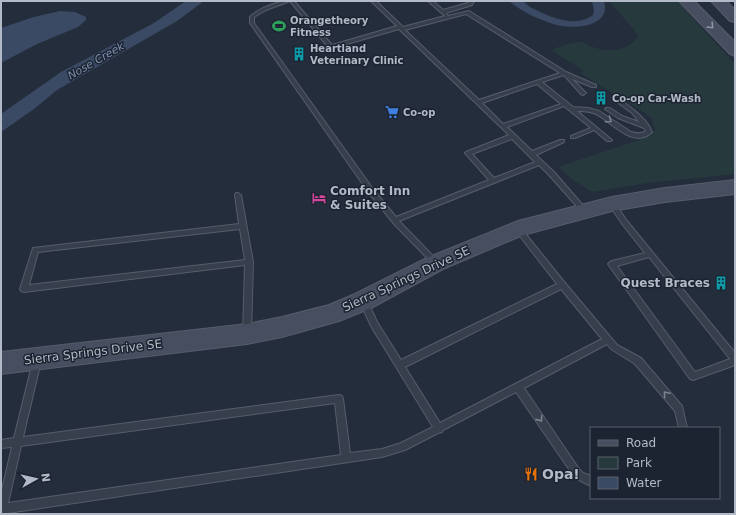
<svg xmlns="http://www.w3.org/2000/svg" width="736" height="515" font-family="'DejaVu Sans',sans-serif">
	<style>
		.green { fill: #26393d }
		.water { fill: #3a4a64 }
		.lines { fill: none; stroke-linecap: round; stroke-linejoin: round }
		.lane-casing { stroke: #565d6a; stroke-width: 2 }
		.secondary-casing { stroke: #565d6a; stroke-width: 2 }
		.lane { fill: #383f4c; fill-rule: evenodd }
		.secondary { fill: #464e5f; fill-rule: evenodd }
		.oneway { stroke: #8d94a3 }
		.oneway2 { stroke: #7c8390 }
		.labels { text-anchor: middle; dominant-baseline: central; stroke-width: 3; stroke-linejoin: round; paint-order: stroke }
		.far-poi-label { font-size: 10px; font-weight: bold; fill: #b3bac7; stroke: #1d2431; text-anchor: start }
		.far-water-label { font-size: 11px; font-style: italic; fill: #7c8fae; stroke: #1d2431 }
		.poi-label { font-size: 12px; font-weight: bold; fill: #b3bac7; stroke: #1d2431; text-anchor: start }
		.street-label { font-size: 12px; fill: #b3bac7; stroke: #1d2431 }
		.near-poi-label { font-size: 14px; font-weight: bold; fill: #b3bac7; stroke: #1d2431; text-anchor: start }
	</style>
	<rect width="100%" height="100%" fill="#242d3c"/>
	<!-- green -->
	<path class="green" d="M 609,1 L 677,1 L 735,64 L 735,174 L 648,183 L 592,192 L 573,180 L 558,167 L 647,137 L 655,130 L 652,119 L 645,113 L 580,73 L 584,71 L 551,50 C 558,47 574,41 581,42 C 585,42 589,46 593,47 C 608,53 628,51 638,37 L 635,31 Z"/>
	<!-- water -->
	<g class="water">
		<polygon points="186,1 204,1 177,21 57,90 34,109 1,132 1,114 61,72 154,23"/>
		<path d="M 509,1 C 513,1 519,0 522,1 C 525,2 527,5 530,7 C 548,16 574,29 593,15 L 594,11 L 592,1 L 604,1 C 612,28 571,30 553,24 C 538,19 522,12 509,1 Z"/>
		<polygon points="60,11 75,12 86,17 86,20 78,27 37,44 1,63 1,28 34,17"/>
	</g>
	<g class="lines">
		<!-- lane casing -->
		<g class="lane-casing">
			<g id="lane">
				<path d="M 283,1 L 294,1 L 332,45 L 397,26 L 371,1 L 376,1 L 403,27 L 445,16 L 428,1 L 433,1 L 443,10 L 468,3 L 470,1 L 474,1 L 472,5 L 446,13 L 448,16 L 469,11 L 566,72 L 596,85 L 596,87 L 592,87 L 572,79 L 586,93 L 583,95 L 581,94 L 564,75 L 542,82 L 573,107 L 588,108 L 599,111 L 631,132 C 637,134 641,134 646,131 L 644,128 L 618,118 L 605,109 L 606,108 L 610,108 L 622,116 L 639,122 L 632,113 L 617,102 L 620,100 L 622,101 C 633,109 647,119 652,132 C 634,150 612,122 596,114 C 590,111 583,111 577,111 L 612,140 L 611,141 L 607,141 L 594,130 L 575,138 L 571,138 L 571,136 L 591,128 L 564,106 L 507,127 L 532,151 L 560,140 L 564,140 L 564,142 L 536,155 L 554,172 L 587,210 L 584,212 L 582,212 L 550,176 L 539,165 L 399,221 L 438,261 L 440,263 L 438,265 L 434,265 L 395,225 L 369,193 L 250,23 L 250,17 C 259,8 271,5 283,1 ZM 290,1 L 329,48 L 333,48 L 399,29 L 509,135 L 466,152 L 465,153 L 489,180 L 396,217 L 373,189 L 254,23 L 254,17 L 266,10 ZM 466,14 L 560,73 L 479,100 L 405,30 ZM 537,84 L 561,104 L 503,124 L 482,103 ZM 512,139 L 535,162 L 494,178 L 472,154 Z"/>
				<path d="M 236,193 L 238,193 L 241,195 L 253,262 L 251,334 L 250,336 L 247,337 L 244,336 L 243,334 L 245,265 L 24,292 L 21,291 L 20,289 L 33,248 L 239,224 L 235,195 ZM 240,229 L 245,260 L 29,285 L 38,252 Z"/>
				<path d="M 610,202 L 614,202 L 627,221 L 735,353 L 735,365 L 693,380 L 690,379 L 608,264 L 610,262 L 612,261 L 645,253 L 623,225 L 610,206 L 609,204 ZM 649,257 L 730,359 L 695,372 L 617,266 Z"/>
				<path d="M 518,226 L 520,227 L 565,283 L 617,345 L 641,358 L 682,406 L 687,428 L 679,428 L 675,411 L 635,364 L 611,349 L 607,344 L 524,388 L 579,469 L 583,473 L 591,476 L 591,486 L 577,479 L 573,475 L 516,392 L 443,430 L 442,432 L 438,433 L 405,450 L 382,457 L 1,514 L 1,494 L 12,447 L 1,448 L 1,440 L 14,438 L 33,361 L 34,358 L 37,357 L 40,358 L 41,361 L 23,437 L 339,395 L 342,396 L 343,399 L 350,453 L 382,449 L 401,443 L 433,427 L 371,326 L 360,302 L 361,300 L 364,299 L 367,300 L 377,322 L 401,360 L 557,284 L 516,231 L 515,229 ZM 561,289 L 602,339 L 440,423 L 405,367 ZM 335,403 L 341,455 L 8,503 L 21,446 Z"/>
			</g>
		</g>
		<!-- secondary casing -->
		<g class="secondary-casing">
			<g id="secondary">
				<polygon points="679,1 694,1 735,42 735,56 730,54"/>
				<polygon points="711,1 726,1 735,10 735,22 730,21"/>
				<polygon points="735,180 735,194 665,202 612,211 523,235 443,269 371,308 339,321 282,337 247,344 1,374 1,352 247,324 282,317 329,305 355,294 429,257 518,221 612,197 665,188"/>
			</g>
		</g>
		<!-- lane -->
		<use href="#lane" class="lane"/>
		<!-- secondary -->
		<use href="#secondary" class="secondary"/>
	</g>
	<!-- one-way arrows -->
	<defs><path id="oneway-chevron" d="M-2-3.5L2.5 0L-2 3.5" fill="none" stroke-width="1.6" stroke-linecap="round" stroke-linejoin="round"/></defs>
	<use class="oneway" href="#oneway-chevron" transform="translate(711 26) rotate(46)"/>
	<g class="oneway2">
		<use href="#oneway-chevron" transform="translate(609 120) rotate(35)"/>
		<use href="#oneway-chevron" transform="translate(666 394) rotate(-130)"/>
		<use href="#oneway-chevron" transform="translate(540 419) rotate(55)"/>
	</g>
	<!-- icons -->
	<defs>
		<g id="stadium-bare" transform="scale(1.08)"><path d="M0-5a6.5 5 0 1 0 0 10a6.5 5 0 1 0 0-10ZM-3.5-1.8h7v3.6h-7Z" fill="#2e9e5b" stroke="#1d2431" stroke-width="2.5" paint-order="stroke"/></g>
		<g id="building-bare" transform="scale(1.08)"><path d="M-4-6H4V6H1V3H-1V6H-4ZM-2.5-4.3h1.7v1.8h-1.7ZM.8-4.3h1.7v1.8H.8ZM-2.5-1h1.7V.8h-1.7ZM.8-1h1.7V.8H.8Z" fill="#0f9aa8" stroke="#1d2431" stroke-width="2.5" paint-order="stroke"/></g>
		<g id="supermarket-bare" transform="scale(1.08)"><path d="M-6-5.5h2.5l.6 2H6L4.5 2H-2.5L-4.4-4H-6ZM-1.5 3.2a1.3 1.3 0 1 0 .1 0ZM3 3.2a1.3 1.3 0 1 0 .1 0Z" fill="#3f7fe0" stroke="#1d2431" stroke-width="2.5" paint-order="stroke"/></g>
		<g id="hotel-bare" transform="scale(1.08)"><path d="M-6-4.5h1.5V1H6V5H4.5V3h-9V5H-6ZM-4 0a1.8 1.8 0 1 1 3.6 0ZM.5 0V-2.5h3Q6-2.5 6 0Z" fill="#d1479c" stroke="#1d2431" stroke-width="2.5" paint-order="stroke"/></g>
		<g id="restaurant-bare" transform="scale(1.08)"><path d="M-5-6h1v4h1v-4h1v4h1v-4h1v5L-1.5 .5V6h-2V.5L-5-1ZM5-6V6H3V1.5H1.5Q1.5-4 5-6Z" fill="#e8710a" stroke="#1d2431" stroke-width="2.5" paint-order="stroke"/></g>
	</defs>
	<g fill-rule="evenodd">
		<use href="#stadium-bare" x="279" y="26"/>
		<use href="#building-bare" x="299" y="54"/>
		<use href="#building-bare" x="601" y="98"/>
		<use href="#supermarket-bare" x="392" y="112"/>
		<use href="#hotel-bare" x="319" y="198"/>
		<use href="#building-bare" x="721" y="283"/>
		<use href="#restaurant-bare" x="531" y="474"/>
	</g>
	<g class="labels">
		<!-- far-poi labels -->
		<g class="far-poi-label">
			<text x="290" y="20">Orangetheory<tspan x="290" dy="12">Fitness</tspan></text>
			<text x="310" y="48">Heartland<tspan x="310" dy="12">Veterinary Clinic</tspan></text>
			<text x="612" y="98">Co-op Car-Wash</text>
			<text x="403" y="112">Co-op</text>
		</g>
		<!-- far-water labels -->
		<g class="far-water-label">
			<text transform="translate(96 61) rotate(-30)">Nose Creek</text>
		</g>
		<!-- poi labels -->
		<g class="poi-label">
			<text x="330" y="191">Comfort Inn<tspan x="330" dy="14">&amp; Suites</tspan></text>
			<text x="710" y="283" text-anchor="end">Quest Braces</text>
		</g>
		<!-- street labels -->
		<g class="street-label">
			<text transform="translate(406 279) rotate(-25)">Sierra Springs Drive SE</text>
			<text transform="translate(93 352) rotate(-7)">Sierra Springs Drive SE</text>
		</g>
		<!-- near-poi labels -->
		<g class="near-poi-label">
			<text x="542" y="474">Opa!</text>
		</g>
	</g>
	<!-- border -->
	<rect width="736" height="515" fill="none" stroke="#b3bac7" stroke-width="4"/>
	<!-- legend -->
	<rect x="590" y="427" width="130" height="72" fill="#1d2431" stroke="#59606d"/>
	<rect x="598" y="440" width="20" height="6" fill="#464e5f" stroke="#59606d"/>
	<text x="626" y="447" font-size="12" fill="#b3bac7">Road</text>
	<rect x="598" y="457" width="20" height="12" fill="#26393d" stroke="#59606d"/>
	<text x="626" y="467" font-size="12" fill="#b3bac7">Park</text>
	<rect x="598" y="477" width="20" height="12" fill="#3a4a64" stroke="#59606d"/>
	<text x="626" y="487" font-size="12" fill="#b3bac7">Water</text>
	<!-- north arrow -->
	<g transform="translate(36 479) rotate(82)" stroke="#1d2431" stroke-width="3" paint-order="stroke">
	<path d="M0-3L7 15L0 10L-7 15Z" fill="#b3bac7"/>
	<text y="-6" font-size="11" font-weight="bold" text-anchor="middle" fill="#b3bac7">N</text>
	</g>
</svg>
